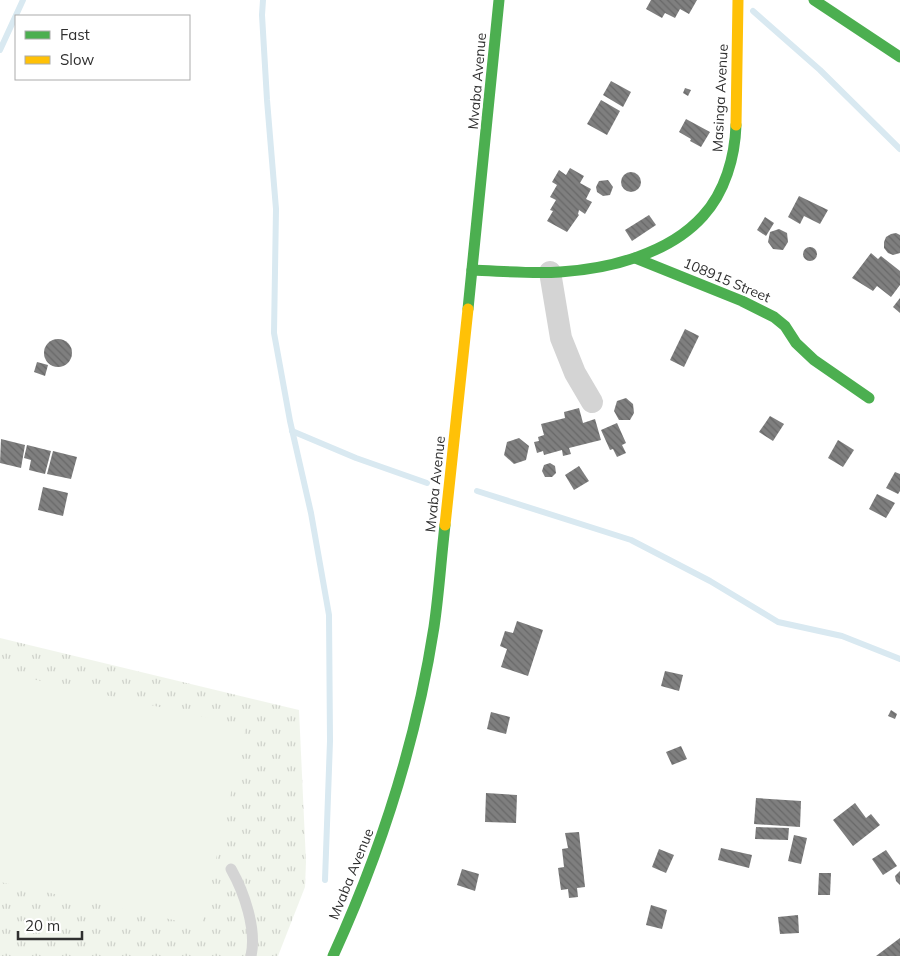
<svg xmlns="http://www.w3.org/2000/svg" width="900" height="956" font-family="Mulish,sans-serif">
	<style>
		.park { fill: url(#park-tufts) }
		.garden { fill: #f1f5ec }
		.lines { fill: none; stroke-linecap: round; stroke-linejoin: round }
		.stream { stroke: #d9e9f1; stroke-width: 6 }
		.building { fill: url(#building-back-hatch) }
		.lane { stroke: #d4d4d4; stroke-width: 11 }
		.street { stroke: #d4d4d4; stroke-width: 22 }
		.fast { stroke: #4caf50; stroke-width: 11 }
		.slow { stroke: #ffc107; stroke-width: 11 }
		.labels { text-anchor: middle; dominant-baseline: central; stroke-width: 5; stroke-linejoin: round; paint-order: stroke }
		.street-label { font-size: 14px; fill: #2f2f2f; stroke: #fff }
	</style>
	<defs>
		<pattern id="park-tufts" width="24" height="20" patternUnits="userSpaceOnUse" patternTransform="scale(1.25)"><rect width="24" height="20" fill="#f1f5ec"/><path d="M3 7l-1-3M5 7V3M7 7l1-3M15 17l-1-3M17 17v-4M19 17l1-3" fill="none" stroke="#cfd2cb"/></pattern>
		<pattern id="building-back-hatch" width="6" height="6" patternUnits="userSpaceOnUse" patternTransform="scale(1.25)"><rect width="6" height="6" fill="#7f7f7f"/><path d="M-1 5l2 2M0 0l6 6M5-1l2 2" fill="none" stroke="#686868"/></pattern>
	</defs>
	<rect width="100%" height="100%" fill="#fff"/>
	<!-- park -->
	<polygon class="park" points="0,638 299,710 306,862 305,887 278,956 0,956"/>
	<!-- garden -->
	<polygon class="garden" points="0,672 246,726 201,926 0,882"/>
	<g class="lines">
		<!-- stream -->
		<g class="stream">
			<polyline points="263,0 262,15 267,100 276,209 274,333 290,421 311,513 329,615 330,741 325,880"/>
			<polyline points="753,11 820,70 900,149"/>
			<polyline points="0,50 23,0"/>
			<polyline points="292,431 356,458 427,483"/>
			<polyline points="477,491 631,540 710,581 778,622 842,636 900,659"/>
		</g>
	</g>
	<!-- building -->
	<g class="building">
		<polygon points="651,0 697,0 689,14 680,9 675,18 665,13 662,18 646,9"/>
		<polygon points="611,81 631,92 623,107 603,95"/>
		<polygon points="685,88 691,90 688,96 683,93"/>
		<polygon points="601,100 620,111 607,135 587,124"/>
		<polygon points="686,119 710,132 701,147 690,141 691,139 679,132"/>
		<polygon points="570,168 584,176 580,183 591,189 586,199 592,202 585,214 579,210 578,214 579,215 567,232 547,221 553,211 550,210 556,200 550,197 557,185 552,182 559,170 566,175"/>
		<circle cx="631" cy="182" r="10"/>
		<polygon points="608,180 613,187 610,195 603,196 597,192 596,187 599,181"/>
		<polygon points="799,196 828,210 820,224 804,216 800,224 788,217"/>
		<polygon points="649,215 656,225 632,241 625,230"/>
		<polygon points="765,217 774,223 766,236 757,230"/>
		<polygon points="779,229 787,233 788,242 783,250 773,249 768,242 770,232"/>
		<polygon points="896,233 900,235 900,253 893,255 888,253 884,248 884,242 886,237 891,234"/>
		<circle cx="810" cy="254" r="7"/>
		<polygon points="871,253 878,259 881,256 900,271 900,285 891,297 877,286 873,291 852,278"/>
		<polygon points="900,298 900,313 893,307"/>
		<polygon points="685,329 699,336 684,367 670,360"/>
		<circle cx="58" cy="353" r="14"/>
		<polygon points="37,362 48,365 45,376 34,372"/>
		<polygon points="626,398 633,404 634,413 630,420 619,420 614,411 617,401"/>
		<polygon points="579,408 583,423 595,419 601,440 569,448 571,454 563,456 562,450 544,455 543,451 537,453 534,442 539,441 538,437 544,435 541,424 565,418 564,412"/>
		<polygon points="770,416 784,424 773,441 759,432"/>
		<polygon points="617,423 626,443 622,445 626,453 617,457 613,449 610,450 601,430"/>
		<polygon points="519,438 529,446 526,460 514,464 504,455 507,442"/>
		<polygon points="1,439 25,445 21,468 0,463"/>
		<polygon points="838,440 854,450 843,467 828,458"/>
		<polygon points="27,445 51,451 45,474 29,470 31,460 24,458"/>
		<polygon points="53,451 77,457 71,479 47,474"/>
		<polygon points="550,463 555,466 556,473 552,477 545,477 542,471 544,465"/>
		<polygon points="579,466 589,481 574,490 565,475"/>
		<polygon points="895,472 900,474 900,491 898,494 886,488"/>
		<polygon points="43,487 68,493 63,516 38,510"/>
		<polygon points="877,494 895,503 886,518 869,509"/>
		<polygon points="517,621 543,630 528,676 501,667 507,649 500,646 505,631 513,633"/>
		<polygon points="665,671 683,675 679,691 661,686"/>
		<polygon points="891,710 897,714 895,719 888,716"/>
		<polygon points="491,712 510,717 506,734 487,729"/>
		<polygon points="681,746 687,759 672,765 666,752"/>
		<polygon points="486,793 517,795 516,823 485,822"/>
		<polygon points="756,798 801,801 800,827 754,824"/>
		<polygon points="855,803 866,818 871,814 880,825 853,846 833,820"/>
		<polygon points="756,827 789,828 788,840 755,839"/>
		<polygon points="579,832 585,887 577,888 578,897 569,898 568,889 561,890 558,868 564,867 562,849 568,848 565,833"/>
		<polygon points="794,835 807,838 801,864 788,861"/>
		<polygon points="721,848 752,855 749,868 718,860"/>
		<polygon points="659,849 674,855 666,873 652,867"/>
		<polygon points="886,850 897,866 883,875 872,859"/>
		<polygon points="462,869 479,874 475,891 457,885"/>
		<polygon points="900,871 900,885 896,881 895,876"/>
		<polygon points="819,873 831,873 830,895 818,895"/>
		<polygon points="651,905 667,910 662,929 646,925"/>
		<polygon points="798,915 799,933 780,934 778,917"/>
		<polygon points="900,938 900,956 876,956"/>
	</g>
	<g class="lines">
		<!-- lane -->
		<path class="lane" d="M 231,869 C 244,892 257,929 251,956"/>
		<!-- street -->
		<polyline class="street" points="550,272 561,338 575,373 592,402"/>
		<!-- fast -->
		<g class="fast">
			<polyline points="814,0 900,57"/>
			<polyline points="635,258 742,301 774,317 785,326 796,343 814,360 869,398"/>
			<path d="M 472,270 C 501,271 531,274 560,272 C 609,269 669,254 703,216 C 725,192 735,157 736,125"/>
			<polyline points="468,309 499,0"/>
			<path d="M 333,956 C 382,849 416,743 434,627 C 439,593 441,559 445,525"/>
		</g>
		<!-- slow -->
		<g class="slow">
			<polyline points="736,125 738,0"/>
			<polyline points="445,525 468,309"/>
		</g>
	</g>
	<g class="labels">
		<!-- street labels -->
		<g class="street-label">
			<text transform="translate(477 81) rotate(-85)">Mvaba Avenue</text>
			<text transform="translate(720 98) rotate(-87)">Masinga Avenue</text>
			<text transform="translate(727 280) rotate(23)">108915 Street</text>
			<text transform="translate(435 484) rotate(-84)">Mvaba Avenue</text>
			<text transform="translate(351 874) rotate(-68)">Mvaba Avenue</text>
		</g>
	</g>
	<!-- legend -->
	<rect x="15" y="15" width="175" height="65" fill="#ffffff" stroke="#acacac"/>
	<rect x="25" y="31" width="25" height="8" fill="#4caf50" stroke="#acacac"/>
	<text x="60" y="40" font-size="15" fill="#2f2f2f">Fast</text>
	<rect x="25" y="56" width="25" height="8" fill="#ffc107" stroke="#acacac"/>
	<text x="60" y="65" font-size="15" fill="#2f2f2f">Slow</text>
	<!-- scale -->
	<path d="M18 931v8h64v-8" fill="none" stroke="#2f2f2f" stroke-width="2.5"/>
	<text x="25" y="931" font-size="15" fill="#2f2f2f" stroke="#ffffff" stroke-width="4" paint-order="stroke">20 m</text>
</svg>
